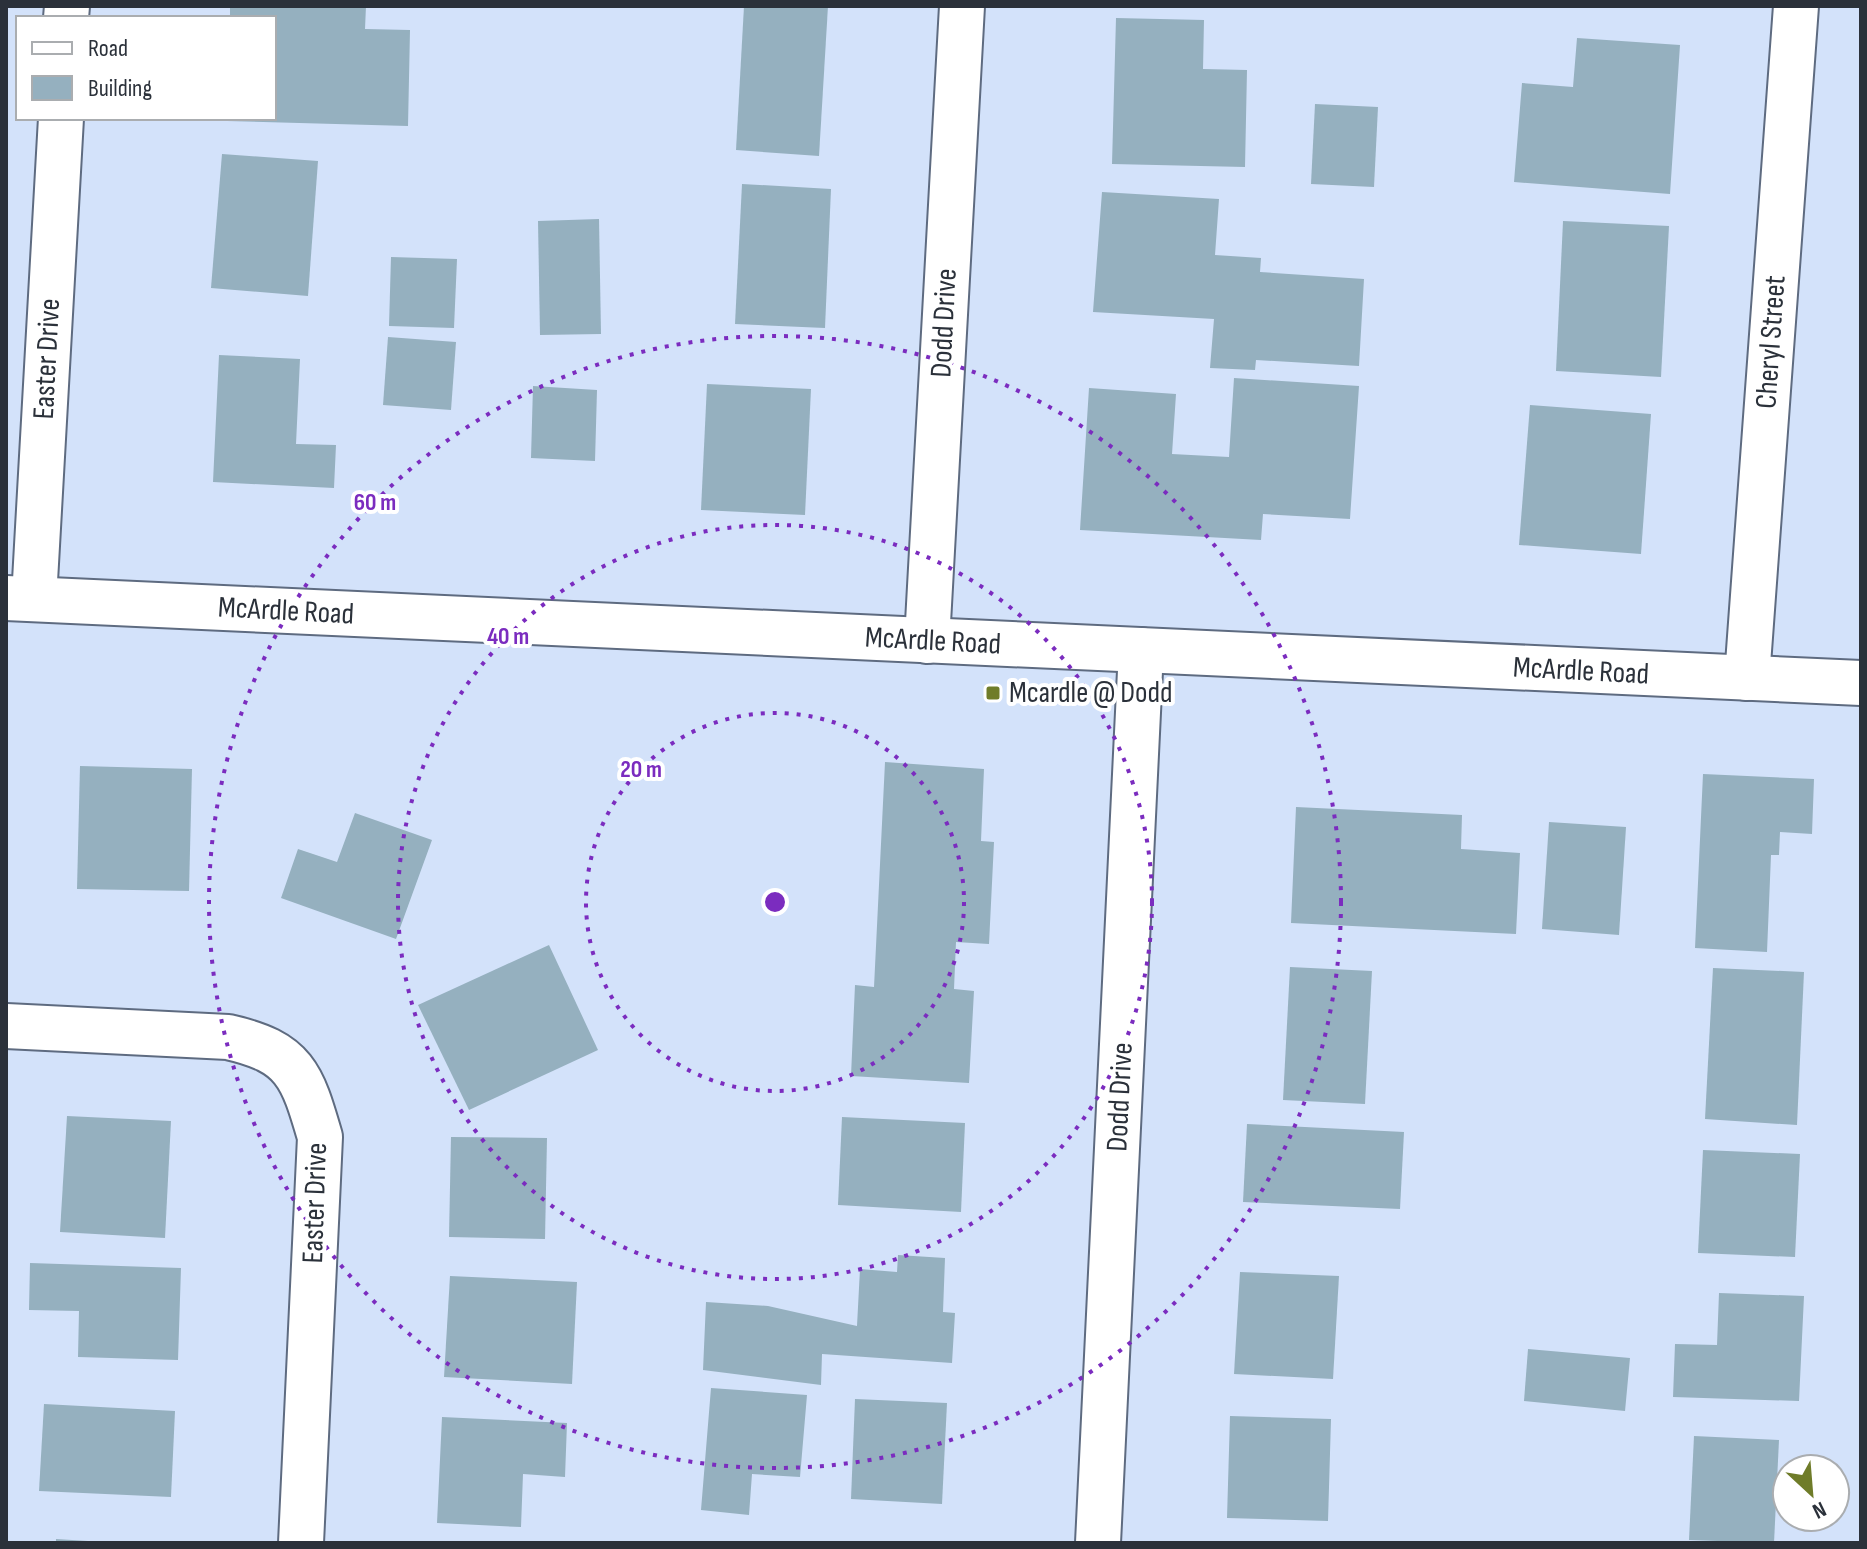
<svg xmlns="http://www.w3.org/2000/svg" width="1867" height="1549" font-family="'Sofia Sans Condensed',sans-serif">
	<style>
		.building { fill: #95b0bf }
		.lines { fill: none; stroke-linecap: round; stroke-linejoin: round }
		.minor-casing { stroke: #5e6b80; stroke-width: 48 }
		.major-casing { stroke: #5e6b80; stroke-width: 48 }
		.minor { stroke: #fff; stroke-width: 44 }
		.major { stroke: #fff; stroke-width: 44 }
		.ring { fill: none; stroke: #7b2cbf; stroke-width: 4; stroke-dasharray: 4 8 }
		.poi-dot { fill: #6f7c29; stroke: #fff; stroke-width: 3 }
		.labels { text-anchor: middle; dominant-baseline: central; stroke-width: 8; stroke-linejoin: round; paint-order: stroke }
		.street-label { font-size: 30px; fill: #2b313a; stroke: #fff }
		.poi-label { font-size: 30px; fill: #2b313a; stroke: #fff; text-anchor: start }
		.centre { fill: #7b2cbf; stroke: #fff; stroke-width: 4 }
		.ring-label { font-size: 24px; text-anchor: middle; font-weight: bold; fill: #7b2cbf; stroke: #fff; stroke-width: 8; stroke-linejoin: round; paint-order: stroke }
	</style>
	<rect width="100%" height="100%" fill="#d3e2fa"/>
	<!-- building -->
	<g class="building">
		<polygon points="230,6 366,6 365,29 410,30 408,126 227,121 227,118 274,118 274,18 230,18"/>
		<polygon points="744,6 828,6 819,156 736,150"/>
		<polygon points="1116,18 1204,20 1203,69 1247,70 1245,167 1112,164"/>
		<polygon points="1577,38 1680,45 1670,194 1514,182 1522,83 1573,87"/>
		<polygon points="1315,104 1378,107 1374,187 1311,184"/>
		<polygon points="222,154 318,161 308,296 211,288"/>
		<polygon points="742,184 831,189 825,328 735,324"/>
		<polygon points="1102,192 1219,199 1215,255 1261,258 1260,272 1364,279 1359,366 1256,360 1255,370 1210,368 1214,319 1093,312"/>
		<polygon points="599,219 601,334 540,335 538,221"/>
		<polygon points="1563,221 1669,226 1661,377 1556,371"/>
		<polygon points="391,257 457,259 454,328 389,326"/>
		<polygon points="388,337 456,342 451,410 383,405"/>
		<polygon points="219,355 300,359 296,444 336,445 334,488 213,482"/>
		<polygon points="1234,378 1359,386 1350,519 1263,514 1261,540 1080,530 1089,388 1176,394 1172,454 1229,457"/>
		<polygon points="707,384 811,389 805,515 701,510"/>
		<polygon points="533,386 597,390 595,461 531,458"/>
		<polygon points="1530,405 1651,414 1641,554 1519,545"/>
		<polygon points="885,762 984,769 981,841 994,842 989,944 956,942 954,989 974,991 969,1083 851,1076 855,985 874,987"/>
		<polygon points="80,766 192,769 189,891 77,889"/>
		<polygon points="1703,774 1814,779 1812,834 1780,832 1779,855 1771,855 1767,952 1695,948"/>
		<polygon points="1296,807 1462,815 1461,849 1520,853 1516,934 1291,923"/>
		<polygon points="355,813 432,840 396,939 281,898 298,849 337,862"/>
		<polygon points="1549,822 1626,827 1619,935 1542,929"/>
		<polygon points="549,945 598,1050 469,1110 418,1005"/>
		<polygon points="1290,967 1372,971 1365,1104 1283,1100"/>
		<polygon points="1713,968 1804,972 1797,1125 1705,1119"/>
		<polygon points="67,1116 171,1121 165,1238 60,1232"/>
		<polygon points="842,1117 965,1123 961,1212 838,1205"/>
		<polygon points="1247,1124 1404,1132 1400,1209 1243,1202"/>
		<polygon points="451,1137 547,1138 545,1239 449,1237"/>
		<polygon points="1703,1150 1800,1154 1795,1257 1698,1253"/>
		<polygon points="898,1255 945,1258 943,1312 955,1313 952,1363 822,1354 821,1385 703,1370 706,1302 768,1306 857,1326 860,1269 897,1272"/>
		<polygon points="30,1263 181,1268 178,1360 78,1357 79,1311 29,1310"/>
		<polygon points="1240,1272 1339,1276 1333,1379 1234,1374"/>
		<polygon points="450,1276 577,1282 572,1384 444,1377"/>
		<polygon points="1719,1293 1804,1296 1799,1401 1673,1397 1675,1344 1717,1345"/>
		<polygon points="1528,1349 1630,1358 1625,1411 1524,1401"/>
		<polygon points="711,1388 807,1395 800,1477 752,1474 749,1515 701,1510"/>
		<polygon points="855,1399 947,1403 942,1504 851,1499"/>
		<polygon points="44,1404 175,1411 171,1497 39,1491"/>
		<polygon points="1230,1416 1331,1419 1328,1521 1227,1518"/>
		<polygon points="442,1417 567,1423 565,1477 523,1474 521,1527 437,1523"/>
		<polygon points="1694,1436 1779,1440 1774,1543 1689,1540"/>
		<polygon points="56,1539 88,1541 87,1543 56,1543"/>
	</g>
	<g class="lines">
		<!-- minor casing -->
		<g class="minor-casing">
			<g id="minor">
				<polyline points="66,18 67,6"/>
				<polyline points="34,599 61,118"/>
				<polyline points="927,641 962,6"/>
				<polyline points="1747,678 1796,6"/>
				<path d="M 6,1026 L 228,1037 C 295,1052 302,1075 320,1137 L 301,1543"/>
				<polyline points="1098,1543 1141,650"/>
			</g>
		</g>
		<!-- major casing -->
		<g class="major-casing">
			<polyline id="major" points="6,598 1861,683"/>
		</g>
		<!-- minor -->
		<use href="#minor" class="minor"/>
		<!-- major -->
		<use href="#major" class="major"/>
	</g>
	<!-- distance rings -->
	<g class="ring">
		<circle cx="775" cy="902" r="189"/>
		<circle cx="775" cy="902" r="377"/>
		<circle cx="775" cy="902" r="566"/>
	</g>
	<!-- markers -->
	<rect class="poi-dot" x="985" y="685" width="16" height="16" rx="4"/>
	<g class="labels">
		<!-- street labels -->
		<g class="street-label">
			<text transform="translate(944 323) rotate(-87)">Dodd Drive</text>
			<text transform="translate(1771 342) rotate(-86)">Cheryl Street</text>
			<text transform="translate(47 359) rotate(-87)">Easter Drive</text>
			<text transform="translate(286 611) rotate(3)">McArdle Road</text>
			<text transform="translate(933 641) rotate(3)">McArdle Road</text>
			<text transform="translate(1581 671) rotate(3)">McArdle Road</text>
			<text transform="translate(1120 1097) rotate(-87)">Dodd Drive</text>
			<text transform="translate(315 1203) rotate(-88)">Easter Drive</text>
		</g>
		<!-- poi labels -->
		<g class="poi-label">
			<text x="1009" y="693">Mcardle @ Dodd</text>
		</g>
	</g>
	<circle cx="775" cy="902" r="12" class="centre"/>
	<g class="ring-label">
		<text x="375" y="510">60 m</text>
		<text x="508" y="644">40 m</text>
		<text x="641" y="777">20 m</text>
	</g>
	<!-- border -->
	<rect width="1867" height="1549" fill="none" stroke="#2b313a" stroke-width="16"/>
	<!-- legend -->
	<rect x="16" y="16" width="260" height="104" fill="#ffffff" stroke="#aaadb0" stroke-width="2"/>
	<rect x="32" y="42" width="40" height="12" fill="#ffffff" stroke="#aaadb0" stroke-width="2"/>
	<text x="88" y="56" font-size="24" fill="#2b313a">Road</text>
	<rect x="32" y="76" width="40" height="24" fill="#95b0bf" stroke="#aaadb0" stroke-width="2"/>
	<text x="88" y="96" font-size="24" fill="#2b313a">Building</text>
	<!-- north arrow -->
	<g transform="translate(1811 1493) rotate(154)"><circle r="38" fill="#ffffff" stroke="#aaadb0" stroke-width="2"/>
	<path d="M0-6L14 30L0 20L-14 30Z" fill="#6f7c29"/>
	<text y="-12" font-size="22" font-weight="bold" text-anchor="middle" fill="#2b313a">N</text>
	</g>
</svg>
